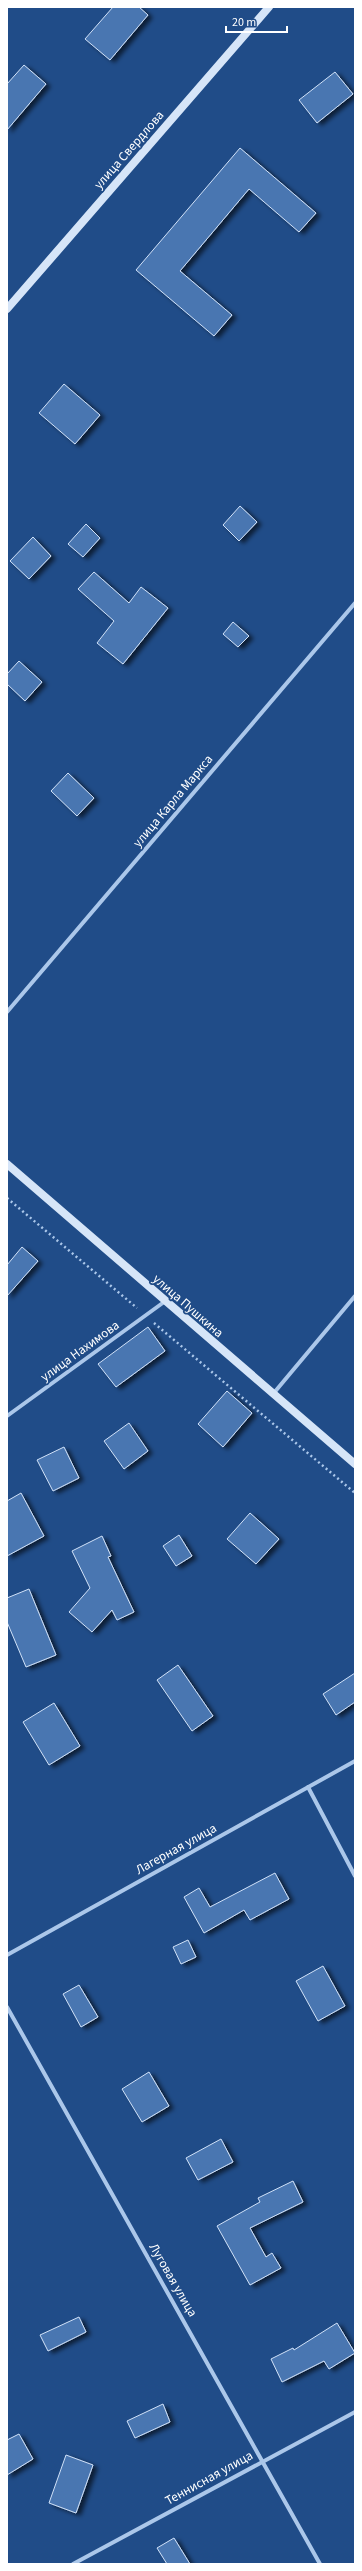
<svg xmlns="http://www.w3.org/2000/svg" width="362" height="2571" font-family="'Source Sans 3',sans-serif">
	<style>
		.building { fill: #4976b1; stroke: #d0e1f8; filter: url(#shadow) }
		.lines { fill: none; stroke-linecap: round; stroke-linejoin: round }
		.path { stroke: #abc7ea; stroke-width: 2.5; stroke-dasharray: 2 3; stroke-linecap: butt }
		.street { stroke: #abc7ea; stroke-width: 4 }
		.secondary { stroke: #d6e5f8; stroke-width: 8 }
		.labels { text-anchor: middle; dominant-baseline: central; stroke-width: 3.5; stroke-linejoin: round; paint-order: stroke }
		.street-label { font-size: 13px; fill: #fff; stroke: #204c88 }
	</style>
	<defs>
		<filter id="shadow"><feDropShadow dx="4.5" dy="2.5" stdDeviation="2" flood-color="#0009"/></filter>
	</defs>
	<rect width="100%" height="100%" fill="#204c88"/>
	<!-- building -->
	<g class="building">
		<polygon points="113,7 139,7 148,15 110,60 85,39"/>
		<polygon points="24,65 46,84 7,130 7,84"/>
		<polygon points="335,72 353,94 317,123 299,100"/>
		<polygon points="240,148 316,213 299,232 249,189 180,271 232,315 214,336 136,270"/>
		<polygon points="64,384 100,415 75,444 39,413"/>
		<polygon points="240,506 257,522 239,541 223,525"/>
		<polygon points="86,524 100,538 83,557 68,544"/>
		<polygon points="33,537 51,556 29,579 10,561"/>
		<polygon points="94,572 129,603 141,587 168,608 123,664 97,643 114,621 78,589"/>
		<polygon points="233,622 249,636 238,647 223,634"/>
		<polygon points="19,661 42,682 25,701 7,684 7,674"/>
		<polygon points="68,773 94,798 77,816 51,791"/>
		<polygon points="22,1247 38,1261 7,1296 7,1265"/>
		<polygon points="148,1327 165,1351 116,1387 98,1364"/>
		<polygon points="227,1391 252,1413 223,1447 198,1424"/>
		<polygon points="129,1423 148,1451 124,1469 104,1441"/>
		<polygon points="64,1447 79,1478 53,1491 37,1460"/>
		<polygon points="21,1493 44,1536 7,1556 7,1501"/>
		<polygon points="250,1513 279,1539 256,1564 227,1539"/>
		<polygon points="179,1535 192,1556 176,1566 163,1546"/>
		<polygon points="102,1536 111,1556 108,1557 134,1612 117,1620 112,1610 92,1632 69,1612 90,1588 72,1551"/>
		<polygon points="29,1589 56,1655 26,1667 7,1622 7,1598"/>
		<polygon points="178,1665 213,1716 192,1731 157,1680"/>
		<polygon points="355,1673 355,1702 336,1715 323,1694"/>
		<polygon points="54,1703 80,1746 49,1765 23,1722"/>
		<polygon points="275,1873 289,1899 250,1920 244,1910 204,1933 184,1897 199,1888 210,1907"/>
		<polygon points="188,1940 196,1957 181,1964 173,1947"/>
		<polygon points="323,1966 345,2006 318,2021 296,1981"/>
		<polygon points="79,1985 98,2017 81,2027 63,1994"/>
		<polygon points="149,2072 169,2106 142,2122 122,2089"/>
		<polygon points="221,2139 233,2162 198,2180 186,2158"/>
		<polygon points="293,2181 303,2202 250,2228 266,2257 272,2253 281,2268 250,2285 217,2226 260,2202 258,2198"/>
		<polygon points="79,2317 86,2332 48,2351 40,2335"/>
		<polygon points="337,2323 355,2353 329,2369 324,2361 282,2382 271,2359 293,2348 294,2350"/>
		<polygon points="163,2404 170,2422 135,2438 127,2421"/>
		<polygon points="19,2434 33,2459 7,2475 7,2440"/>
		<polygon points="66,2455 93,2465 76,2513 49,2503"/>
		<polygon points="174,2538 190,2564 167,2564 157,2548"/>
	</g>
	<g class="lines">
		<!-- path -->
		<g class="path">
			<polyline points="7,1198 137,1308"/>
			<polyline points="154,1323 355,1493"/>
		</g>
		<!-- street -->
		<g class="street">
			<polyline points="7,1012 355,603"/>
			<polyline points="273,1394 355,1296"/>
			<polyline points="7,1416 164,1302"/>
			<polyline points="308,1787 355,1876"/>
			<polyline points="7,1955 355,1761"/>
			<polyline points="7,2007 320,2564"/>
			<polyline points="73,2564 355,2412"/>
		</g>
		<!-- secondary -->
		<g class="secondary">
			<polyline points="7,309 269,7"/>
			<polyline points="7,1164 355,1464"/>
		</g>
	</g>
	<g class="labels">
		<!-- street labels -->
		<g class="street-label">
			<text transform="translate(129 150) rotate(-49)">улица Свердлова</text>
			<text transform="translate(173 801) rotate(-50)">улица Карла Маркса</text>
			<text transform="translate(188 1306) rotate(41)">улица Пушкина</text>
			<text transform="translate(80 1351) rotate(-36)">улица Нахимова</text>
			<text transform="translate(176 1849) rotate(-29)">Лагерная улица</text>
			<text transform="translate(173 2280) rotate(60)">Луговая улица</text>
			<text transform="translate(209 2478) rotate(-29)">Теннисная улица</text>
		</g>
	</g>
	<!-- border -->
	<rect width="362" height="2571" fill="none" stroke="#ffffff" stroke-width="16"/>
	<!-- scale -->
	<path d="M226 26v6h61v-6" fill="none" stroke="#ffffff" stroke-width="2"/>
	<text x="232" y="26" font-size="12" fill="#ffffff" stroke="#204c88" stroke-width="3" paint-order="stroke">20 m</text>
</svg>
